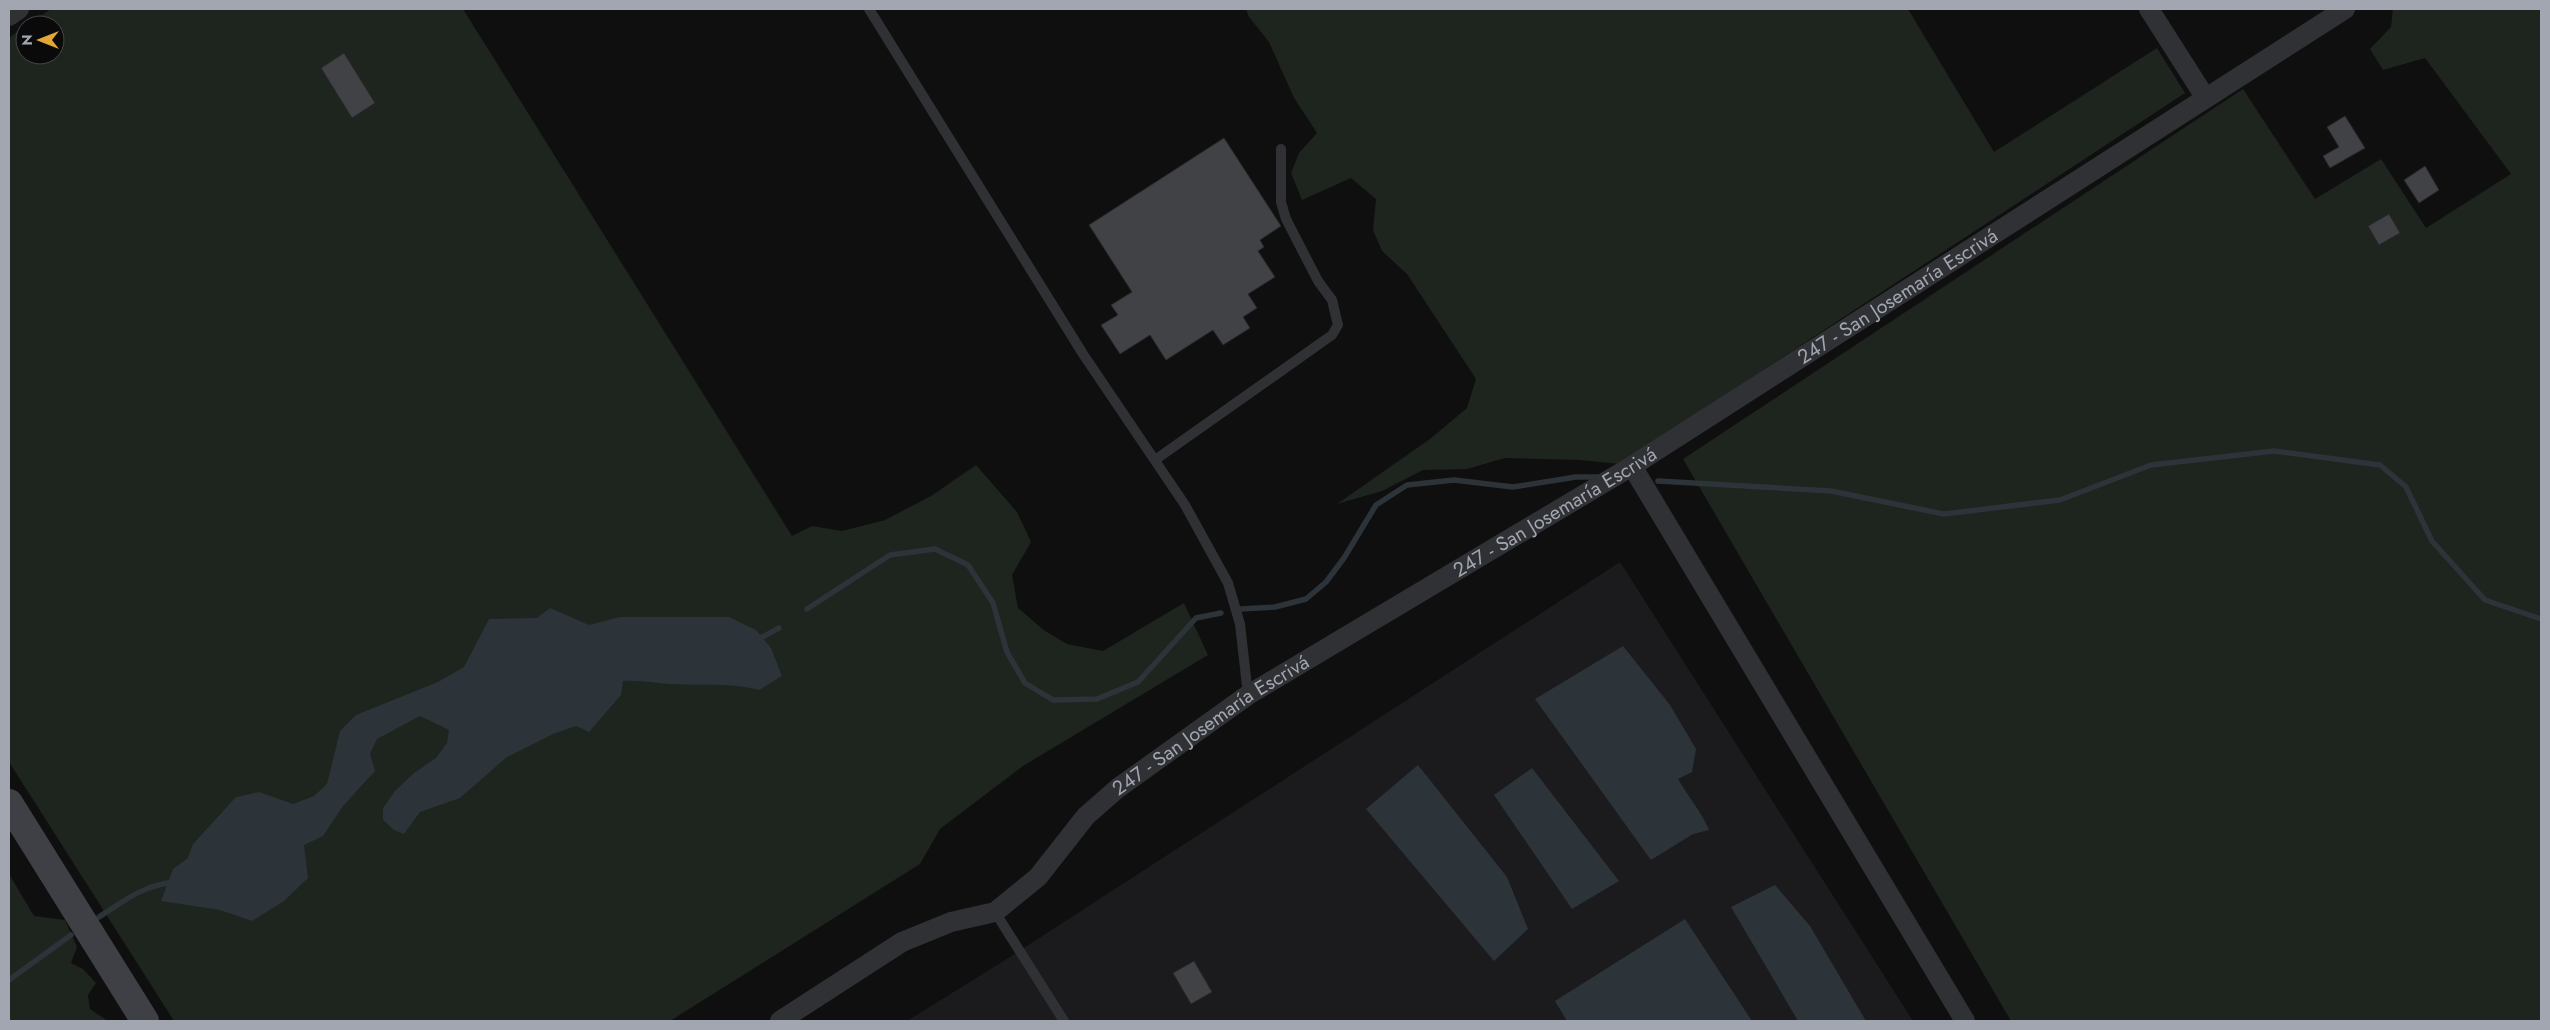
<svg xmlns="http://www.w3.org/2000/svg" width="2550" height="1030" font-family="Jost,sans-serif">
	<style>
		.built { fill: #1b1b1d }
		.green { fill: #1e241e }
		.water { fill: #2c3339 }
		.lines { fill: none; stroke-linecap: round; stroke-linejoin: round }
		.stream { stroke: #2c3339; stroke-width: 5.5 }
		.building { fill: #404246; stroke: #29292c }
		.service { stroke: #303135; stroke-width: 10 }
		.minor { stroke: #303135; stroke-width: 20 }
		.secondary { stroke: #3e4045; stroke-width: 28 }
		.labels { text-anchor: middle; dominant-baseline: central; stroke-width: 4; stroke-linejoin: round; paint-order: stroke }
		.street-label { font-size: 20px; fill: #a1a6b0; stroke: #0a0a0b }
	</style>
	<rect width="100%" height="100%" fill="#0f0f10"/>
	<!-- built -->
	<polygon class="built" points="1620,562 1913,1021 907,1021 1010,957"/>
	<!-- green -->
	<g class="green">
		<polygon points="51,9 463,9 792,536 812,526 842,531 885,520 931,496 976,465 1017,512 1031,542 1012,575 1018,608 1045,631 1067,644 1103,651 1184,603 1208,655 1023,766 940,829 920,864 670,1021 174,1021 9,762 9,38 25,26 25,55 55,55 55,25 27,25"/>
		<polygon points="1246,9 1908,9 1994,152 2157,48 2185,93 1620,464 1580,460 1505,458 1467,469 1423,470 1382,491 1337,504 1430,439 1467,408 1476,379 1407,274 1382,251 1373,230 1376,199 1351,178 1302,200 1291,173 1299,153 1317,133 1294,98 1269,42 1249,17"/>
		<polygon points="2393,9 2541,9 2541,1021 2011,1021 1683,459 2243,89 2315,199 2381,159 2426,228 2511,174 2425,58 2383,70 2370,49 2391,27"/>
		<polygon points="9,874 34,916 65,920 77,947 71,963 83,969 96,983 88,995 90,1009 108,1021 9,1021"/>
	</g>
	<!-- water -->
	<g class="water">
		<path d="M 550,608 L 589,625 L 620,617 L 729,617 L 756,630 L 771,648 L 782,676 L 759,690 C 729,682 700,686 669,684 C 653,683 639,680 623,681 L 621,695 L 589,732 L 576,726 L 553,734 L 507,757 L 460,798 L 420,812 L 404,834 L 394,830 L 383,820 L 383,808 L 395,791 L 414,773 L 436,758 L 447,743 L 449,730 L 420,716 L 377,739 L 370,754 L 375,771 L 343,806 L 323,836 L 304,845 L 308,878 L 284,901 L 252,921 L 220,910 L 161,901 L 173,869 L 188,858 L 193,844 L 236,797 L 259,792 L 293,804 L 314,796 L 327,784 L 340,731 L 356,715 L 438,682 L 464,667 L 489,619 L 537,618 Z"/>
		<path d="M 1623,646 L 1670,705 L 1696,749 L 1692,772 L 1678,779 C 1688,797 1702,812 1709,830 L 1693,834 L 1651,860 L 1535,699 Z"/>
		<polygon points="1418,765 1507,877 1528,929 1494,961 1366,809"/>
		<polygon points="1532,768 1619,881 1572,909 1494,795"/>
		<polygon points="1775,885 1810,926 1866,1021 1798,1021 1731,907"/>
		<polygon points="1685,919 1752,1021 1567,1021 1555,1001"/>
	</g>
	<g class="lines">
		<!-- stream -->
		<g class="stream">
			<polyline points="1658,481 1831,491 1944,514 2060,500 2151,465 2274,451 2380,465 2406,487 2432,541 2485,600 2541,619"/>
			<polyline points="807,609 890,555 935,549 968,565 993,603 1007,652 1025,683 1053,700 1097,699 1138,682 1196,618 1221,613"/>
			<polyline points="1241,609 1275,607 1306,599 1326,582 1344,558 1376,505 1407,485 1454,480 1513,487 1576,477 1600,477"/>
			<polyline points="757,640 779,628"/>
			<path d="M 99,917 C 125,900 144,885 175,882"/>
			<polyline points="9,980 71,935"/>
		</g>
	</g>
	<!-- building -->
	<g class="building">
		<polygon points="344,53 375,103 352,118 321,68"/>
		<polygon points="2345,116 2365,148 2330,168 2323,156 2339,147 2327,127"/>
		<polygon points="1224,138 1281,226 1260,240 1264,247 1258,251 1275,277 1248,294 1257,308 1243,317 1250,328 1223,345 1213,330 1166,360 1150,335 1120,354 1101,325 1118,315 1111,305 1132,292 1089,225"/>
		<polygon points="2425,166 2439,190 2419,203 2404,180"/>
		<polygon points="2389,214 2400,233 2379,245 2368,226"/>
		<polygon points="1194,961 1212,992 1191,1004 1173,973"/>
	</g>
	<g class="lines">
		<!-- service -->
		<g class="service">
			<polyline points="869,9 1083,354 1185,505 1228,583 1240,624 1248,695"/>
			<polyline points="1155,460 1332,335 1338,325 1332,300 1318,281 1286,219 1281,202 1281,149"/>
			<polyline points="995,912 1064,1021"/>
		</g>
		<!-- minor -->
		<g class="minor">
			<polyline points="2149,9 2205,97"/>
			<polyline points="9,16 19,9"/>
			<polyline points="1632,466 1965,1021"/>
			<path id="s1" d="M 780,1021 L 902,942 L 951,922 L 995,912 L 1038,877 L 1086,816 L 1118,788 L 1248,695 L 1632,466 L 2345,9"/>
		</g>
		<!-- secondary -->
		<polyline class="secondary" points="9,803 145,1021"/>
	</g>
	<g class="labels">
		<!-- street labels -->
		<g class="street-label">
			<text stroke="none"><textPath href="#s1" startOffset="1341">247 - San Josemaría Escrivá</textPath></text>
			<text stroke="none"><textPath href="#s1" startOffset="936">247 - San Josemaría Escrivá</textPath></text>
			<text stroke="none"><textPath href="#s1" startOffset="531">247 - San Josemaría Escrivá</textPath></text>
		</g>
	</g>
	<!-- border -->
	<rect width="2550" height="1030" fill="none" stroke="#a1a6b0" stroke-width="20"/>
	<!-- north arrow -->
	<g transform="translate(40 40) rotate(270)"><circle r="24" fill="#0a0a0b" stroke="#46484d"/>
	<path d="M0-4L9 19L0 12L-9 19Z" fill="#e2a735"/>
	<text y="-8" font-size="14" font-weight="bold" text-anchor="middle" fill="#a1a6b0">N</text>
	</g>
</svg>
